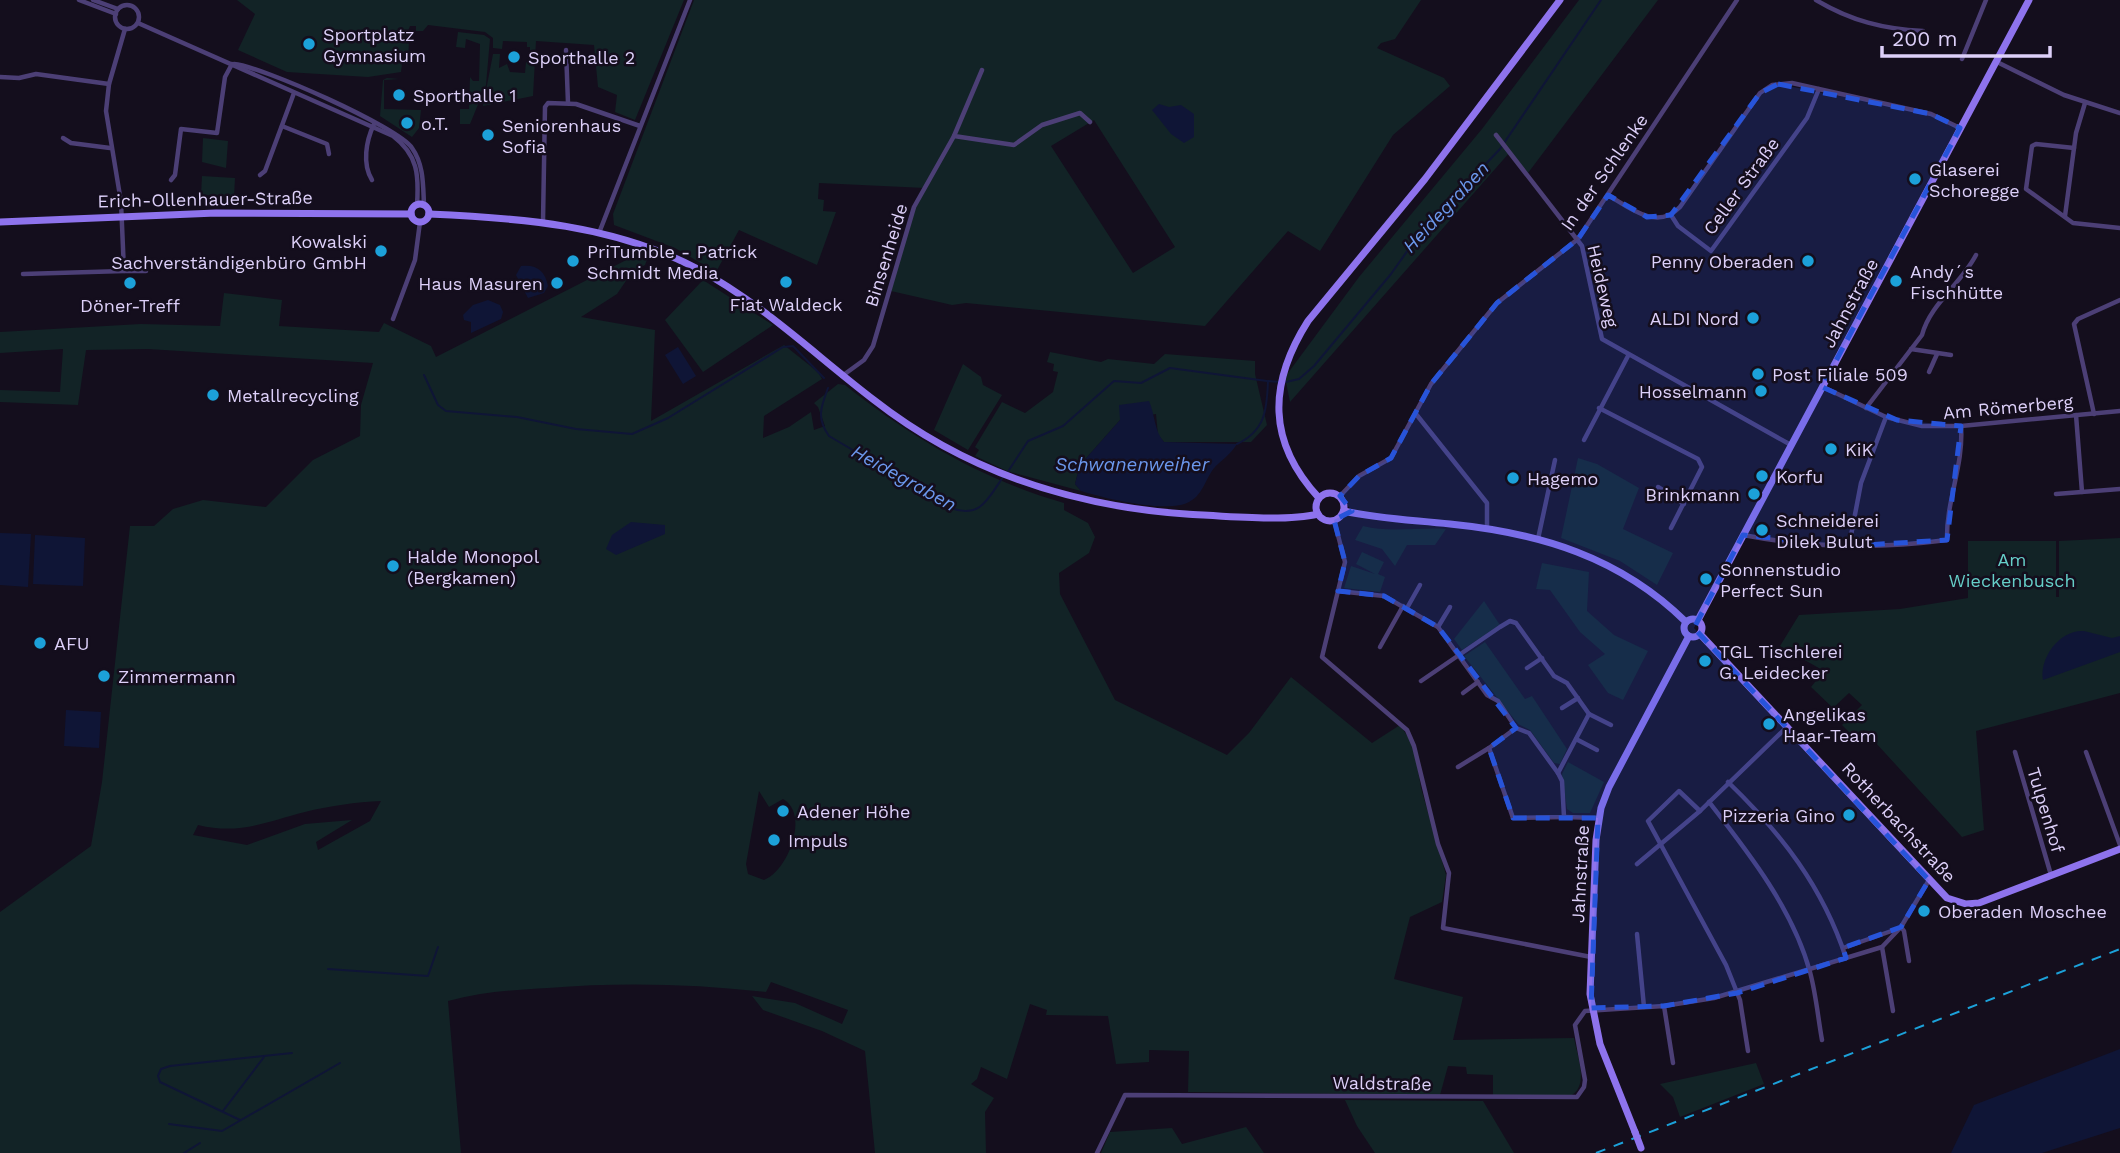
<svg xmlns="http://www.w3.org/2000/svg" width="2120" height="1153" font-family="'Work Sans',sans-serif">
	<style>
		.green { fill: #122326; fill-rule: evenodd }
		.water { fill: #0f1536 }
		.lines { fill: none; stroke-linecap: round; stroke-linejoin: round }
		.stream { stroke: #0f1536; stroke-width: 2 }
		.street { stroke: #4c3f76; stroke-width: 4.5 }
		.secondary { stroke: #8e73ed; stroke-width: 7 }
		.rail { stroke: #1ca1d9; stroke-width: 2; stroke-dasharray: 10 9; stroke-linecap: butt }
		.secondary-bridge { stroke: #8e73ed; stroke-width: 7 }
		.marked { fill: #2754da; fill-opacity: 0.2; stroke: #2754da; stroke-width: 5; stroke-dasharray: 14 9; stroke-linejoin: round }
		.poi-dot { fill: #1ca1d9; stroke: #140e1d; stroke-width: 2.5 }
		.labels { text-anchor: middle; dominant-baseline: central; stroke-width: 5; stroke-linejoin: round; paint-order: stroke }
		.poi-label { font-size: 18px; fill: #ddd0f9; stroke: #140e1d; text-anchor: start }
		.street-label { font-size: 18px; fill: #ddd0f9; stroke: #140e1d }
		.park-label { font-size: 18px; fill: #66cfc9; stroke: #140e1d }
		.water-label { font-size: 19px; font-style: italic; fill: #6b97ec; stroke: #140e1d }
	</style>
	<rect width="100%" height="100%" fill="#140e1d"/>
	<!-- green -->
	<g class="green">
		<polygon points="237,0 684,0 635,120 615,112 617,95 598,87 594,45 536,41 533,96 483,106 493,54 500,54 499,68 507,64 510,72 525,73 526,62 530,62 530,47 527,47 527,42 503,41 502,49 493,48 493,38 485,32 428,25 423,31 416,31 416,26 410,26 406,36 378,36 409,40 408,64 402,64 401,72 368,77 287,72 238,50 255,14"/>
		<path d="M 694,0 L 1421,0 L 1395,39 L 1381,43 L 1377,48 L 1444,78 L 1450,86 L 1393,135 L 1320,251 L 1288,231 L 1205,326 L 966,303 L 952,305 L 891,291 L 913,213 L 925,188 L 819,183 L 818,199 L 824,200 L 823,211 L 836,212 L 817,265 L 739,230 L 716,272 L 675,248 L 614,225 L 613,214 ZM 1094,120 L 1175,247 L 1133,273 L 1051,146 Z"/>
		<polygon points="1579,0 1658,0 1528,173 1510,152 1290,402 1285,377 1359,277 1482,129"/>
		<polygon points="458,32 484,35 490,39 486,85 470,124 460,124 460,109 469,109 470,77 473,81 479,81 480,44 466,39 465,48 456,47"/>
		<polygon points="387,78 399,79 384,80 384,109 421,110 419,128 412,137 380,116 383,80"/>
		<polygon points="203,138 228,141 226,168 202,162"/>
		<polygon points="202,176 235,178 234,197 201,195"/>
		<path d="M 640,253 L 648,257 L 645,265 L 632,272 L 617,294 L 581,317 L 655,330 L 651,421 L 784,345 L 818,372 L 822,379 L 764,416 L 763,438 L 789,427 L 811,412 L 814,430 L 825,426 L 818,407 L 814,403 L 838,384 L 845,385 C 912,438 981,479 1064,503 L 1064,510 L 1088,523 L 1095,537 L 1089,553 L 1059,573 L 1060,594 L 1115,700 L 1227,755 L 1249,733 L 1291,677 L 1372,743 L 1400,725 L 1414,746 L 1421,788 L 1446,875 L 1442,902 L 1410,917 L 1394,979 L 1463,997 L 1453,1040 L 1574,1038 C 1577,1055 1589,1084 1572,1095 L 1493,1096 L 1493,1075 L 1467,1074 L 1466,1067 L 1448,1066 L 1440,1095 L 1188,1092 L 1189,1051 L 1149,1050 L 1149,1062 L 1116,1064 L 1108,1016 L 1046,1015 L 1047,1010 L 1030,1004 L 1007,1079 L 981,1067 L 977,1079 L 971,1084 L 994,1098 L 985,1112 L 986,1153 L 875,1153 L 865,1051 L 822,1031 L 763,1010 L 752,996 L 795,1003 L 842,1024 L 848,1010 L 771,982 L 766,992 C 693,984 622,982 548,988 C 513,990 481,992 448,1001 L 461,1153 L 0,1153 L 0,912 L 91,846 L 102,782 L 130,526 L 154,526 L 173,509 L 203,500 L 266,507 L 313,460 L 360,436 L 361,405 L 373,363 L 148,349 L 86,350 L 78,405 L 0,402 L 0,390 L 60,392 L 63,349 L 0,353 L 0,332 L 141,324 L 220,326 L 224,293 L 282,300 L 279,326 L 379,332 L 384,323 L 431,346 L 436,357 ZM 759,791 L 769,807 L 783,799 C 810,814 788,871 764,880 L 748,874 L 746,864 ZM 381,801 L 370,821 L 318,850 L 316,842 L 352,820 L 305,824 L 247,845 L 193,835 L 198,825 C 240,835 265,822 305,812 C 328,806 357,802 381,801 Z"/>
		<polygon points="703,280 773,325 703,372 665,320"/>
		<polygon points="1050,352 1101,362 1108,359 1154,364 1165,354 1255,361 1255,374 1267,425 1251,442 1164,442 1158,435 1156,414 1120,420 1080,465 1075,484 1081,491 1007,471 975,456 979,450 975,447 1002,402 1025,413 1053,392 1058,372 1053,371 1054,364 1047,362"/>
		<polygon points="963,364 981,377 983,385 1002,395 968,450 934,430"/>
		<polygon points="1578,458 1597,464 1639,488 1623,529 1673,553 1657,585 1620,561 1561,538"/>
		<path d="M 1363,526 C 1390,533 1418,527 1446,529 L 1435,545 L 1407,545 L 1395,566 L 1382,549 L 1355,540 Z"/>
		<polygon points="2120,538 2120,693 1976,731 1984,830 1962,837 1864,730 1855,738 1842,725 1862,705 1849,693 1833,708 1811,687 1824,671 1780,646 1799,615 1900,609 1968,598 1968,541 2056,541 2056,597 2059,597 2059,541"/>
		<polygon points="1362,552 1384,562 1378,574 1385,577 1380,592 1344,588 1351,566 1375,574 1356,564"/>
		<polygon points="1542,563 1589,572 1587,611 1614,635 1648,651 1623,700 1608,693 1588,665 1605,654 1580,632 1550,590 1536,589"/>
		<polygon points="1484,601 1500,625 1462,650 1454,639"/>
		<polygon points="1485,642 1525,699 1532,696 1567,749 1560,764 1554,763 1530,730 1518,724 1464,656"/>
		<polygon points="1568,762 1604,782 1590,813 1573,813 1567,809 1562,774"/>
		<polygon points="1756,1063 1764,1084 1680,1117 1673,1097 1660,1084"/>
		<polygon points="1345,1100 1483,1101 1514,1153 1375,1153 1357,1126"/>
		<polygon points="1246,1127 1264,1153 1101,1153 1110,1132 1172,1128 1182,1144"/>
	</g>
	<!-- water -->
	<g class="water">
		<polygon points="1159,104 1169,107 1181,105 1194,114 1194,137 1184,143 1171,134 1152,110"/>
		<path d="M 521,266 C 537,264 545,271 548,286 L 544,293 L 528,298 L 516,275 Z"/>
		<polygon points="488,300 500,305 503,312 501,319 471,333 471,322 464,320 463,315 473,305"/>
		<polygon points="678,347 696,376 683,384 665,355"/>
		<path d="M 1149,401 C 1155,414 1154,431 1164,442 L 1237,444 C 1231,453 1226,457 1218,464 C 1206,474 1205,494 1189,502 C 1168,514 1103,498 1081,491 L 1075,484 L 1080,465 L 1120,420 L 1119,405 Z"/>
		<polygon points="631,522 665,525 665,534 616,555 606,549 612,535"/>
		<polygon points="0,533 31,534 28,587 0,585"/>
		<polygon points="35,535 85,538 83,586 33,584"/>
		<path d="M 2084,631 L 2112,638 L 2120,636 L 2120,652 L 2043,680 C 2039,658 2060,629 2084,631 Z"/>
		<polygon points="66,710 101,712 99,748 64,746"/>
		<polygon points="2120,1049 2120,1128 2042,1153 1951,1153 1974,1105"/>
	</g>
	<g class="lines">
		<!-- stream -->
		<g class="stream">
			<polyline points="424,375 438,405 446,411 517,417 576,429 632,434 668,418 783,347 793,346 824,378"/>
			<polyline points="1286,382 1299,379 1314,366 1391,274 1420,233 1500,149 1601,0"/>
			<path d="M 828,388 C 821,407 816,418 829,436 L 951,508 C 980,519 988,499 1003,477"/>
			<path d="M 1237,444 C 1265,431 1267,410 1268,381 L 1281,382"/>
			<polyline points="1007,473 1028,441 1063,426 1114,381 1141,383 1170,368 1267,381"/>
			<polyline points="328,969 428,976 438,947"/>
			<polyline points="223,1111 264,1057"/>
			<polyline points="240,1120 160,1082 158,1076 161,1069 170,1066 292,1053"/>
			<polyline points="169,1124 222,1131 340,1063"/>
			<polyline points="184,1153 200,1143"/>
		</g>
		<!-- street -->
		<g class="street">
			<polyline points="79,0 116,14"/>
			<polyline points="93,0 118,9"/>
			<path d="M 1816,0 C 1851,21 1884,29 1923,31"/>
			<circle cx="127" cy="17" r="12"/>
			<path d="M 138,23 L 393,136 C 418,155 419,175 417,205"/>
			<polyline points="125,29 109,84 106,111 121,202 124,271 146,271"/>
			<polyline points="566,50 568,103"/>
			<polyline points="1962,59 1986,0"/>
			<polyline points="1997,62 2064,95 2120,113"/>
			<path d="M 234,64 C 261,66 398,127 412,148 C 424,165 423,185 424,205"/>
			<polyline points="0,77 19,78 36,74 109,84"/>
			<polyline points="282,126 327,144 329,154"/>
			<polyline points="1496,135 1582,246 1602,339 1791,445"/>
			<polyline points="954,136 1014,145 1042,125 1080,113 1090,122"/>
			<polyline points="63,138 71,143 110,148"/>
			<polyline points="2074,148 2036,144 2032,146 2026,189 2073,223 2120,228"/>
			<polyline points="260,175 265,171 294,93"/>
			<polyline points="171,180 175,175 181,129 217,133 225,77 232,64"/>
			<path d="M 372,180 C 362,164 366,141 374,124"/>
			<path d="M 1608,195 C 1630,208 1657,231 1680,207 L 1760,93 L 1772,85 L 1792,83 L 1931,114 L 1960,128"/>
			<polyline points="1671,215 1678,226 1711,251 1807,118 1819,89"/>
			<polyline points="2065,216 2076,133 2085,103"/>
			<polyline points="543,221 545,107 548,103 576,104 640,126"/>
			<polyline points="599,233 690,0"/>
			<polyline points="23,274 124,271"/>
			<polyline points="393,319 415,260 420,222"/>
			<polyline points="1911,349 1951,355"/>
			<polyline points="1929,372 1937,354"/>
			<polyline points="842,376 864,360 873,346 914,207 954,136 982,70"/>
			<polyline points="1823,387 1886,417 1922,426 1961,426 2120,411"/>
			<polyline points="1599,408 1698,459 1702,467 1671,528"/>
			<path d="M 1866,408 L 1922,335 C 1930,304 1961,284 1976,255"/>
			<polyline points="1416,414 1487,503 1487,528"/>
			<polyline points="2094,414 2074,324 2078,319 2120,300"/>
			<polyline points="2076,415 2082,492"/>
			<polyline points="1584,440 1628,356"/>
			<polyline points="1658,487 1684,504"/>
			<polyline points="2056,494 2120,489"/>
			<polyline points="1340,496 1359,476 1391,458 1431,384 1497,303 1578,239 1737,0"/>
			<polyline points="1334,520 1345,562 1322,657 1407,730 1414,746 1438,844 1449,873 1443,928 1591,957"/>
			<path d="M 1743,535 C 1811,548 1879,549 1947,540 C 1946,501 1964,465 1961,426"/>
			<polyline points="1538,539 1555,460"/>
			<polyline points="1849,546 1861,483 1886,417"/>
			<polyline points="1338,591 1384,596 1438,627 1487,695 1498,701 1516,728 1529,733 1558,773 1562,781 1564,817 1513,818 1489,748 1516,728"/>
			<polyline points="1407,608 1420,585"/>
			<polyline points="1438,627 1450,607"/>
			<polyline points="1380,647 1403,606"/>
			<polyline points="1527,668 1542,658"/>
			<polyline points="1421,681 1500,627 1510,621 1516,623 1554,676 1567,683 1589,714 1558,773"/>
			<polyline points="1463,693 1478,682"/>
			<polyline points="1562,708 1578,698"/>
			<polyline points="1589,714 1611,725"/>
			<polyline points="1576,739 1597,750"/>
			<polyline points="2015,752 2051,875"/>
			<polyline points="2086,752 2120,845"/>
			<polyline points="1458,767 1489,748"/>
			<path d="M 1728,782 C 1781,833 1823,887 1846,958"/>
			<path d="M 1709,802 C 1748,852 1793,909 1810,972 C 1816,994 1818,1018 1822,1040"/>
			<polyline points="1700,811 1679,791 1648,821 1726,965 1740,1000 1748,1051"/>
			<polyline points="1564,817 1599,818"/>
			<polyline points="1637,864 1700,811 1788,726"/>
			<polyline points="1901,927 1904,931 1909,961"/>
			<polyline points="1637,934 1644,1007"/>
			<polyline points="1882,947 1893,1011"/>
			<polyline points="1843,948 1900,928"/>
			<polyline points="1664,1006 1673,1063"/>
			<polyline points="1097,1153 1125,1095 1577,1097 1584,1087 1585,1080 1575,1025 1585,1011 1664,1006 1714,998 1882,947 1901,927 1929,880"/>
		</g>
		<!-- secondary -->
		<g class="secondary">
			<circle cx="420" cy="213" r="9"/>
			<path d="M 429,214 C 521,218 613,225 696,268 C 762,303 815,355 874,400 C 966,472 1071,506 1186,514 C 1221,516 1285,522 1318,514"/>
			<polyline points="0,222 216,213 411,214"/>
			<circle cx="1330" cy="507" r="14"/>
			<path d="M 1319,498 C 1267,442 1268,384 1308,321 L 1425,179 L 1560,0"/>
			<path d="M 1344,511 C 1379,519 1414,520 1450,524 C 1540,533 1620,557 1686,622"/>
			<circle cx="1693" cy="628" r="9"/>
			<polyline points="1698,620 2029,0"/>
			<polyline points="1700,634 1947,898 1966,904 1979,903 2120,849"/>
			<polyline points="1635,1132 1600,1044 1590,994 1596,840 1601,808 1609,787 1689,636"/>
		</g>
		<!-- rail -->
		<polyline class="rail" points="1596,1153 2120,949"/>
		<!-- secondary-bridge -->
		<polyline class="secondary-bridge" points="1635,1132 1641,1148"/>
	</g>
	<!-- marked area -->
	<path class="marked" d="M 1778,84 L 1931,114 L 1960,128 L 1822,387 L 1897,420 L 1961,426 L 1947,540 L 1849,546 L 1743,535 L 1694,628 L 1929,880 L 1901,927 L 1843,948 L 1846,958 L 1737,993 L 1664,1006 L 1591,1008 L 1598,818 L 1513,818 L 1489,748 L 1516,728 L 1438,627 L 1384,596 L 1338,591 L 1345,562 L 1334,520 L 1352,511 L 1340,496 L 1359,476 L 1391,458 L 1431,384 L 1497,303 L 1578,239 L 1608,195 L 1647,217 L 1671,215 L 1760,93 Z"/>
	<!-- markers -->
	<g class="poi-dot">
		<circle cx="309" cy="44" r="7"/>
		<circle cx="514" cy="57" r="7"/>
		<circle cx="399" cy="95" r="7"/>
		<circle cx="407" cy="123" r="7"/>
		<circle cx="488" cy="135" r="7"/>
		<circle cx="1915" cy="179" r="7"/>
		<circle cx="381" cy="251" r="7"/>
		<circle cx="573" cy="261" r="7"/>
		<circle cx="1808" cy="261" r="7"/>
		<circle cx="1896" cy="281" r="7"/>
		<circle cx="786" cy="282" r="7"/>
		<circle cx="130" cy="283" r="7"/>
		<circle cx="557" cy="283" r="7"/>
		<circle cx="1753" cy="318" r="7"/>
		<circle cx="1758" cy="374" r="7"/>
		<circle cx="1761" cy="391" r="7"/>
		<circle cx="213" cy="395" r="7"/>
		<circle cx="1831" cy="449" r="7"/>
		<circle cx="1762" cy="476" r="7"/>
		<circle cx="1513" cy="478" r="7"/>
		<circle cx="1754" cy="494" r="7"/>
		<circle cx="1762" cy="530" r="7"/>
		<circle cx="393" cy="566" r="7"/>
		<circle cx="1706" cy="579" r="7"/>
		<circle cx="40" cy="643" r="7"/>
		<circle cx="1705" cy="661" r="7"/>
		<circle cx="104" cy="676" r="7"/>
		<circle cx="1769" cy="724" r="7"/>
		<circle cx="783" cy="811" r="7"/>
		<circle cx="1849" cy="815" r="7"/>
		<circle cx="774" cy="840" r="7"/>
		<circle cx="1924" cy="911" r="7"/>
	</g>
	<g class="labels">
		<!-- poi labels -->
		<g class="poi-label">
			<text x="323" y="34">Sportplatz<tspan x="323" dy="21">Gymnasium</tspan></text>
			<text x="528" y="57">Sporthalle 2</text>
			<text x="413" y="95">Sporthalle 1</text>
			<text x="421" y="123">o.T.</text>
			<text x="502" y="125">Seniorenhaus<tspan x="502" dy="21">Sofia</tspan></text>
			<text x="1929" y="169">Glaserei<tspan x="1929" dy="21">Schoregge</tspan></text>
			<text x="367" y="241" text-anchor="end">Kowalski<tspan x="367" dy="21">Sachverständigenbüro GmbH</tspan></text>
			<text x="587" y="251">PriTumble - Patrick<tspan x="587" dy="21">Schmidt Media</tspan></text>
			<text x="1794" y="261" text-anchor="end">Penny Oberaden</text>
			<text x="1910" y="271">Andy´s<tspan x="1910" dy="21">Fischhütte</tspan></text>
			<text x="543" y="283" text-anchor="end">Haus Masuren</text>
			<text x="786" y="304" text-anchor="middle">Fiat Waldeck</text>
			<text x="130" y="305" text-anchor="middle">Döner-Treff</text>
			<text x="1739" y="318" text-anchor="end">ALDI Nord</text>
			<text x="1772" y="374">Post Filiale 509</text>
			<text x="1747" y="391" text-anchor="end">Hosselmann</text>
			<text x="227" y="395">Metallrecycling</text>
			<text x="1845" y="449">KiK</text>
			<text x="1776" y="476">Korfu</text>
			<text x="1527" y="478">Hagemo</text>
			<text x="1740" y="494" text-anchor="end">Brinkmann</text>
			<text x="1776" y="520">Schneiderei<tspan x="1776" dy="21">Dilek Bulut</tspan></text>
			<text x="407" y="556">Halde Monopol<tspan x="407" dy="21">(Bergkamen)</tspan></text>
			<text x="1720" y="569">Sonnenstudio<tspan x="1720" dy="21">Perfect Sun</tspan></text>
			<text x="54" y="643">AFU</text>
			<text x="1719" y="651">TGL Tischlerei<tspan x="1719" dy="21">G. Leidecker</tspan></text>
			<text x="118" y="676">Zimmermann</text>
			<text x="1783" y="714">Angelikas<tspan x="1783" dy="21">Haar-Team</tspan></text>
			<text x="797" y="811">Adener Höhe</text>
			<text x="1835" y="815" text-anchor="end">Pizzeria Gino</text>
			<text x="788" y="840">Impuls</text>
			<text x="1938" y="911">Oberaden Moschee</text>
		</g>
		<!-- street labels -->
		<g class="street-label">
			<text transform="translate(1604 172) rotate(-55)">In der Schlenke</text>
			<text transform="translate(1741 186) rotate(-54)">Celler Straße</text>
			<text transform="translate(205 199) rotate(-1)">Erich-Ollenhauer-Straße</text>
			<text transform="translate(886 255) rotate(-73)">Binsenheide</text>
			<text transform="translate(1603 286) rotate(77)">Heideweg</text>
			<text transform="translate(1850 303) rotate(-62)">Jahnstraße</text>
			<text transform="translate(2008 407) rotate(-5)">Am Römerberg</text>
			<text transform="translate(2046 810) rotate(73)">Tulpenhof</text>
			<text transform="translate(1899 822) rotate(47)">Rotherbachstraße</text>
			<text transform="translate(1580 874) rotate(-87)">Jahnstraße</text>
			<text transform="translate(1382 1083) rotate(1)">Waldstraße</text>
		</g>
		<!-- park labels -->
		<g class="park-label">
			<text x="2012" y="559">Am<tspan x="2012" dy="21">Wieckenbusch</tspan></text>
		</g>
		<!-- water labels -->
		<g class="water-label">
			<text transform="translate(1446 207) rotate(-47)">Heidegraben</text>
			<text x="1132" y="464">Schwanenweiher</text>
			<text transform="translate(904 478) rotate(29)">Heidegraben</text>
		</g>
	</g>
	<!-- scale -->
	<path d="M1882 46v10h168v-10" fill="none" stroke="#ddd0f9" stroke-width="3.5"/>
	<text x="1892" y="46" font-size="21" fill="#ddd0f9" stroke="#140e1d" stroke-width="5" paint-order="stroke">200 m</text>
</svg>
